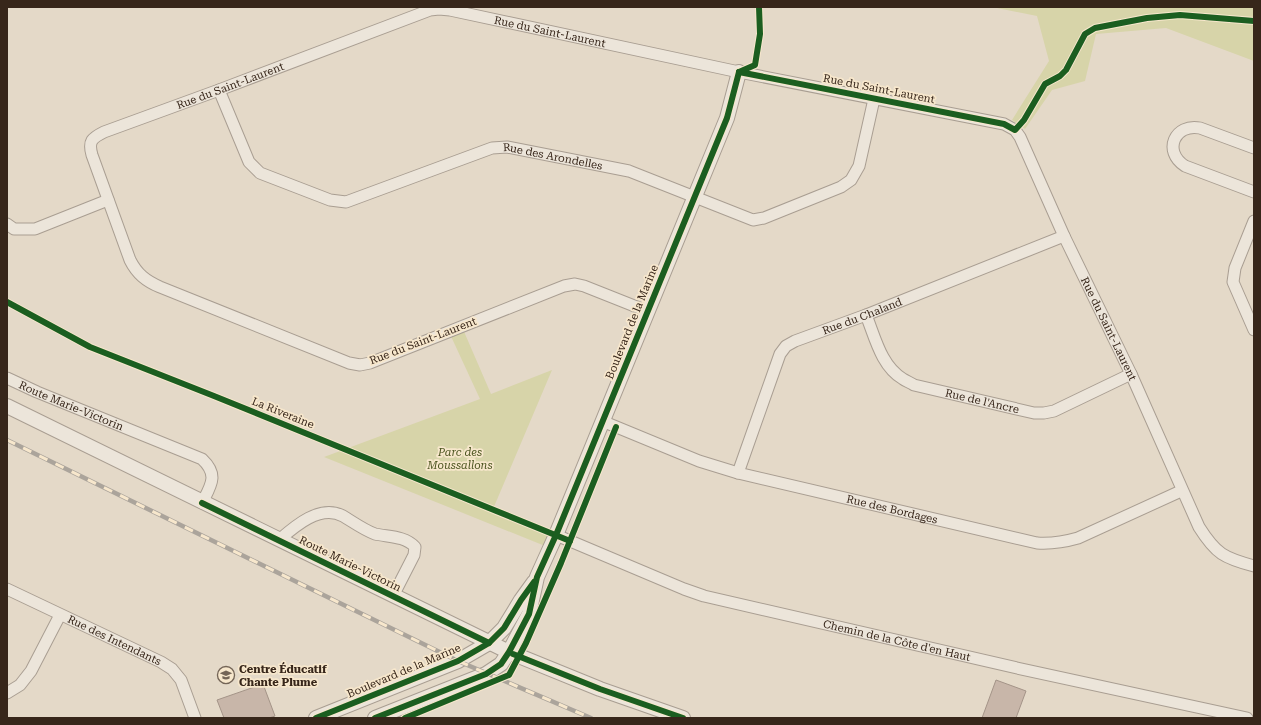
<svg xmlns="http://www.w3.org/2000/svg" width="1261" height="725" font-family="'Roboto Serif',serif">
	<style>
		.green { fill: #d7d4a9 }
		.building { fill: #c8b6a9; stroke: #a49488 }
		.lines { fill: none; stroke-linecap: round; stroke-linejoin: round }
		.minor-casing { stroke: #a99e92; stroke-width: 13 }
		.tertiary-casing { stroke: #a99e92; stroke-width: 16 }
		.minor { stroke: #ece5da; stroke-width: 11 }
		.tertiary { stroke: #ece5da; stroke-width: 14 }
		.rail-casing { stroke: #aba49b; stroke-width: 4.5 }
		.rail { stroke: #f7e7cc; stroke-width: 3; stroke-dasharray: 9; stroke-linecap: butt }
		.cycleway-casing { stroke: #f7e7cc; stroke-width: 8 }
		.cycleway { stroke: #1b5e20; stroke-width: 6 }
		.labels { text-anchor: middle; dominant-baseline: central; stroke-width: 3.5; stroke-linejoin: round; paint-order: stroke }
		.street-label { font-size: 11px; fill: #37261a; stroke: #f7e7cc }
		.park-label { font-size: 11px; font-style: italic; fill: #4c5520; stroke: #f7e7cc }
		.poi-label { font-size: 11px; font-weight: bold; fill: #37261a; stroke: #f7e7cc; text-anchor: start }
	</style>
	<rect width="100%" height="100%" fill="#e4d9c8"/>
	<!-- green -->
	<g class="green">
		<polygon points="992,7 1254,7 1254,61 1166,28 1096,34 1085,81 1052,90 1025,129 1012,120 1049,61 1037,16"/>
		<polygon points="462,327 491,394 552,370 493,509 556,535 550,548 324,457 480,399 449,332"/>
	</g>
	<!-- building -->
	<g class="building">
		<polygon points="996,680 1026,691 1016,718 982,718"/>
		<polygon points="263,684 275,716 269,718 224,718 217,700"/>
	</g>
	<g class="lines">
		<!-- minor casing -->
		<g class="minor-casing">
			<g id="minor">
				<path id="s1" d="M 219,90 L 249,162 L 260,173 L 330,200 L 346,202 L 492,148 L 507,147 L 629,171 L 753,220 L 764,218 L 841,187 L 851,180 L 859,166 L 874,99"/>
				<path d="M 1254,148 L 1200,128 C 1175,123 1162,151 1185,166 L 1254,192"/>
				<polyline points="1254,221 1235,268 1233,282 1254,330"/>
				<polyline points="7,224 14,229 35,229 108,200"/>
				<path id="s2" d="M 647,311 L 584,286 L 575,284 L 564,286 L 370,363 L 360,365 L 349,363 L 160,287 C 146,281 137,274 130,260 L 92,155 C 88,141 92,138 104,132 L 219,90 L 430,10 L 439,9 L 450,10 L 739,72 L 1004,124 L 1015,130 L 1020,137 L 1064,236 L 1131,374 L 1199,527 C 1216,554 1224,558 1254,566"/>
				<path id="s3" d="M 866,315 C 875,337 881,366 903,379 C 906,381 911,383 914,385 L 1034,413 L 1044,413 L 1054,411 L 1131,374"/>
				<path id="s4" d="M 7,378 L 37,392 L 202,459 C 219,475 211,485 202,503"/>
				<path id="s5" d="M 602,421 L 699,461 L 738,473 L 1037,543 C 1052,544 1064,542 1078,538 L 1181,491"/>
				<path id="s6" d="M 738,473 L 780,354 L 786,346 L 795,341 L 866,315 L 1064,236"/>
				<path id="s7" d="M 556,535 L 684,589 L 704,596 L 1017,668 L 1247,718"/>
				<path d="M 279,540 C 295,526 320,504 343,516 C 353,522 364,530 375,534 C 389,537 405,536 415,547 L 414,555 L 393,596"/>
				<path id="s8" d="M 7,589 L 161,662 L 172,669 L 181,680 L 195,718"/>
				<polyline points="7,693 20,685 31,671 60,615"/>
			</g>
		</g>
		<!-- tertiary casing -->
		<g class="tertiary-casing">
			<g id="tertiary">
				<polyline points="7,406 509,652 600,689 683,718"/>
				<polyline points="316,718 458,661 489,643 504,628 521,600 534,582"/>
				<polyline points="375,718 486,674 501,664 509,652 529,614 537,577 556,535 727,118 739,72"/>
			</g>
		</g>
		<!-- minor -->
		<use href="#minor" class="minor"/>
		<!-- tertiary -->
		<use href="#tertiary" class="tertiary"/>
		<!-- rail casing -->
		<g class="rail-casing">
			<polyline id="rail" points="7,440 458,661 591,718"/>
		</g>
		<!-- rail -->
		<use href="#rail" class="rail"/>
		<!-- cycleway casing -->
		<g class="cycleway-casing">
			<g id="cycleway">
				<polyline points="739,72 1004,124 1015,130 1024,120 1045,84 1060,76 1066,70 1085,34 1095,28 1147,18 1180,15 1254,21"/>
				<polyline points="739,72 755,65 760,34 759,7"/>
				<polyline points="7,302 90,347 214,396 570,541"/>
				<polyline points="202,503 489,643"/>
				<polyline points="513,654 600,689 683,718"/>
				<polyline points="316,718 458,661 489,643 504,628 521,600 534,582"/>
				<polyline points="375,718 486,674 501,664 509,652 529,614 537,577 556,535 727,118 739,72"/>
				<polyline points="405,718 509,675 526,643 561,563 616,427"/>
			</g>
		</g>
		<!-- cycleway -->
		<use href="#cycleway" class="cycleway"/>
	</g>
	<!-- icons -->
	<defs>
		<g id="school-ring" transform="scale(0.9)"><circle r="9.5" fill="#f7e7cc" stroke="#746557" stroke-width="1.5"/><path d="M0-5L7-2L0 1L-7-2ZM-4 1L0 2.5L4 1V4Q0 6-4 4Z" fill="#746557"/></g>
	</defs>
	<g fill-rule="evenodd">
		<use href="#school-ring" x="226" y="675"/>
	</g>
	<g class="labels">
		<!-- street labels -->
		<g class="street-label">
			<text stroke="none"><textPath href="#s2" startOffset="1175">Rue du Saint-Laurent</textPath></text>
			<text stroke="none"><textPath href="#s2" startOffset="839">Rue du Saint-Laurent</textPath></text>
			<text transform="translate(879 89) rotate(11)">Rue du Saint-Laurent</text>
			<text stroke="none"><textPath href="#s1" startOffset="402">Rue des Arondelles</textPath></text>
			<text stroke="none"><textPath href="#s6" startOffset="218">Rue du Chaland</textPath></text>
			<text transform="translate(632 322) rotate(-68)">Boulevard de la Marine</text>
			<text stroke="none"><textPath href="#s2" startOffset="1871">Rue du Saint-Laurent</textPath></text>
			<text transform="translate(423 341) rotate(-21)">Rue du Saint-Laurent</text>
			<text stroke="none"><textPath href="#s3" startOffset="158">Rue de l'Ancre</textPath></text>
			<text stroke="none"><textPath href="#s4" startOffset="70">Route Marie-Victorin</textPath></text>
			<text transform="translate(283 413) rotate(22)">La Riveraine</text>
			<text stroke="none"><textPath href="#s5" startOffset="304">Rue des Bordages</textPath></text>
			<text transform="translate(350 564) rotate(26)">Route Marie-Victorin</text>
			<text stroke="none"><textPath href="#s7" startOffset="358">Chemin de la Côte d'en Haut</textPath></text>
			<text stroke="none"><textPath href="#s8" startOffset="119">Rue des Intendants</textPath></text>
			<text transform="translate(404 671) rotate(-23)">Boulevard de la Marine</text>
		</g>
		<!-- park labels -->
		<g class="park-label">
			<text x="460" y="452">Parc des<tspan x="460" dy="13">Moussallons</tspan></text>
		</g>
		<!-- poi labels -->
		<g class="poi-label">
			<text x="239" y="669">Centre Éducatif<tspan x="239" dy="13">Chante Plume</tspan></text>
		</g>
	</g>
	<!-- border -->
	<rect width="1261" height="725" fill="none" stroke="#37261a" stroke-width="16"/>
</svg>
